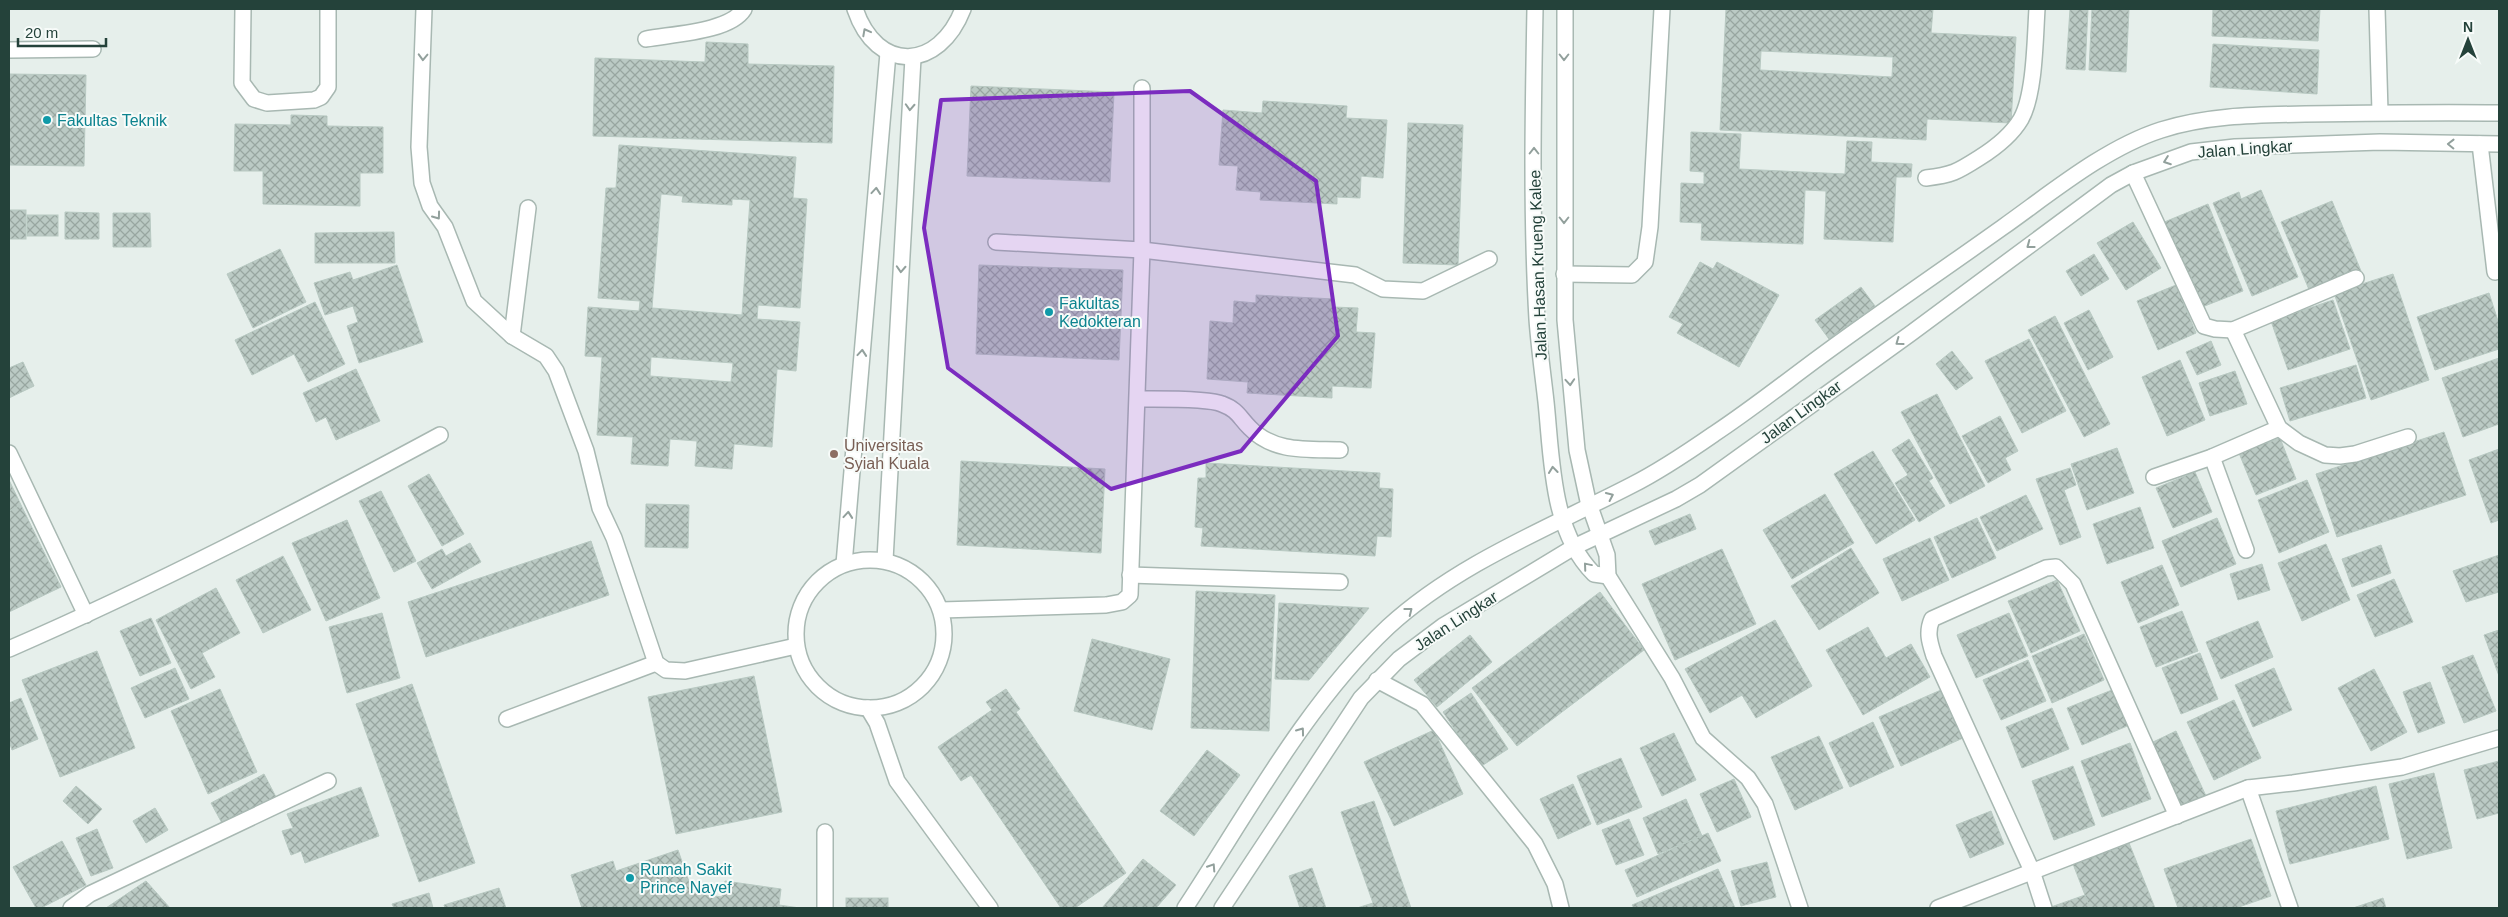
<svg xmlns="http://www.w3.org/2000/svg" width="2508" height="917" font-family="Arial,sans-serif">
	<style>
		.building { fill: url(#building-cross-hatch); stroke: #b8c9c2; fill-rule: evenodd }
		.lines { fill: none; stroke-linecap: round; stroke-linejoin: round }
		.minor-casing { stroke: #a8b8b2; stroke-width: 18 }
		.minor { stroke: #fff; stroke-width: 15 }
		.oneway { stroke: #92a09c }
		.marked { fill: #7b2cbf; fill-opacity: 0.2; stroke: #7b2cbf; stroke-width: 4; stroke-linejoin: round }
		.culture-dot { fill: #0f9aa8; stroke: #f7fbf9; stroke-width: 2 }
		.education-dot { fill: #8d6e63; stroke: #f7fbf9; stroke-width: 2 }
		.labels { text-anchor: middle; dominant-baseline: central; stroke-width: 4; stroke-linejoin: round; paint-order: stroke }
		.culture-label { font-size: 16px; fill: #0d838f; stroke: #f7fbf9; text-anchor: start }
		.street-label { font-size: 16px; fill: #24423a; stroke: #f7fbf9 }
		.education-label { font-size: 16px; fill: #785e54; stroke: #f7fbf9; text-anchor: start }
	</style>
	<defs>
		<pattern id="building-cross-hatch" width="8" height="8" patternUnits="userSpaceOnUse" patternTransform="scale(1.25)"><rect width="8" height="8" fill="#bbcac4"/><path d="M0 0l8 8M0 8l8-8" fill="none" stroke="#98a6a0"/></pattern>
	</defs>
	<rect width="100%" height="100%" fill="#e6efeb"/>
	<!-- building -->
	<g class="building">
		<path d="M 1726,9 L 1933,9 L 1931,33 L 2016,37 L 2011,123 L 1927,119 L 1926,140 L 1720,130 ZM 1761,51 L 1893,57 L 1892,77 L 1760,70 Z"/>
		<polygon points="2070,9 2088,9 2085,70 2066,69"/>
		<polygon points="2092,9 2129,9 2126,72 2089,70"/>
		<polygon points="2213,9 2320,9 2318,41 2212,36"/>
		<polygon points="706,42 748,44 748,64 834,66 832,143 593,136 595,58 705,62"/>
		<polygon points="2213,44 2319,50 2317,94 2210,87"/>
		<polygon points="9,74 86,75 84,166 9,165"/>
		<polygon points="971,86 1114,92 1110,182 967,176"/>
		<polygon points="1263,101 1347,106 1346,118 1387,120 1383,178 1361,176 1360,198 1337,197 1337,204 1260,200 1261,192 1236,190 1238,166 1219,165 1223,110 1262,113"/>
		<polygon points="291,115 327,116 327,126 383,127 383,173 360,173 360,206 263,204 263,171 234,171 235,124 291,125"/>
		<polygon points="1408,123 1463,125 1458,265 1403,263"/>
		<polygon points="1691,132 1741,134 1739,169 1845,174 1847,141 1872,142 1871,162 1912,164 1911,177 1896,177 1893,242 1824,239 1826,191 1805,190 1803,244 1701,240 1702,223 1680,222 1681,183 1704,184 1704,172 1690,171"/>
		<path d="M 619,145 L 796,157 L 793,198 L 807,199 L 800,308 L 758,305 L 757,319 L 800,322 L 796,371 L 777,369 L 772,447 L 734,444 L 732,469 L 695,466 L 697,441 L 670,439 L 668,466 L 631,464 L 633,437 L 597,435 L 602,357 L 585,356 L 588,307 L 639,311 L 640,301 L 598,298 L 606,188 L 616,188 ZM 661,194 L 683,196 L 682,202 L 732,205 L 732,199 L 750,200 L 742,315 L 652,308 ZM 651,357 L 733,363 L 731,382 L 650,376 Z"/>
		<polygon points="2261,190 2298,277 2252,296 2213,203 2239,192 2241,199"/>
		<polygon points="2332,201 2361,271 2310,292 2281,222"/>
		<polygon points="2208,204 2243,291 2197,309 2162,223"/>
		<rect x="9" y="210" width="17" height="29"/>
		<polygon points="65,212 99,213 99,239 65,239"/>
		<polygon points="113,213 150,213 151,247 113,247"/>
		<rect x="27" y="215" width="31" height="21"/>
		<polygon points="2133,222 2161,268 2126,290 2097,243"/>
		<polygon points="394,232 395,263 315,263 315,233"/>
		<polygon points="280,249 306,302 253,328 227,274"/>
		<polygon points="2094,254 2109,279 2081,296 2066,271"/>
		<polygon points="1700,262 1713,269 1717,262 1779,295 1739,367 1677,333 1683,324 1669,317"/>
		<polygon points="397,265 423,342 359,363 347,326 358,322 353,306 325,315 314,283 350,272 353,280"/>
		<polygon points="979,265 1123,270 1119,360 976,354"/>
		<polygon points="2393,274 2429,380 2371,400 2334,293"/>
		<polygon points="2176,285 2196,333 2158,350 2137,301"/>
		<polygon points="1861,287 1875,306 1829,339 1815,320"/>
		<polygon points="2489,293 2499,324 2499,349 2435,370 2417,317"/>
		<polygon points="1256,295 1334,299 1333,307 1358,308 1356,332 1375,333 1371,388 1332,386 1332,398 1247,393 1248,382 1207,379 1210,321 1233,323 1234,301 1256,303"/>
		<polygon points="2333,300 2350,349 2288,370 2271,321"/>
		<polygon points="315,302 345,364 308,382 294,354 252,375 235,340"/>
		<polygon points="2089,310 2113,357 2088,370 2064,323"/>
		<polygon points="2055,316 2110,424 2084,437 2028,330"/>
		<polygon points="2029,339 2066,411 2022,433 1985,361"/>
		<polygon points="2211,341 2221,365 2197,375 2186,352"/>
		<polygon points="1952,351 1973,378 1956,390 1936,364"/>
		<polygon points="2499,358 2499,424 2463,437 2442,378"/>
		<polygon points="2180,360 2205,420 2167,436 2142,377"/>
		<polygon points="23,362 34,386 9,398 9,368"/>
		<polygon points="2356,365 2366,398 2290,421 2280,388"/>
		<polygon points="356,369 380,421 336,440 326,417 316,422 303,393"/>
		<polygon points="2235,371 2247,404 2210,416 2199,383"/>
		<polygon points="1937,394 1985,486 1950,504 1901,412"/>
		<polygon points="2000,416 2018,451 2005,458 2011,470 1988,483 1962,436"/>
		<polygon points="2444,432 2466,495 2337,537 2316,474"/>
		<polygon points="2280,438 2296,479 2256,495 2239,453"/>
		<polygon points="1909,439 1933,478 1929,481 1945,506 1919,522 1895,483 1908,475 1892,450"/>
		<polygon points="2117,448 2134,493 2087,510 2071,464"/>
		<polygon points="2499,449 2499,520 2491,523 2469,460"/>
		<polygon points="1873,451 1915,520 1876,544 1834,474"/>
		<polygon points="961,461 1105,469 1101,553 957,545"/>
		<polygon points="1206,463 1380,473 1379,488 1393,489 1391,537 1377,536 1375,556 1201,546 1203,528 1195,527 1198,478 1206,478"/>
		<polygon points="2070,468 2076,485 2064,490 2081,537 2060,545 2036,479"/>
		<polygon points="2195,472 2212,512 2173,528 2156,488"/>
		<polygon points="429,474 464,534 442,546 408,486"/>
		<polygon points="9,480 21,505 9,511"/>
		<polygon points="2307,480 2329,532 2279,553 2258,500"/>
		<polygon points="381,491 416,561 394,572 359,501"/>
		<polygon points="1825,494 1854,543 1792,579 1763,530"/>
		<polygon points="2026,495 2043,529 1997,551 1980,517"/>
		<polygon points="646,504 689,505 688,548 645,547"/>
		<polygon points="21,505 61,587 9,612 9,511"/>
		<polygon points="2140,507 2154,548 2107,564 2093,524"/>
		<polygon points="1690,514 1696,529 1655,545 1649,531"/>
		<polygon points="1977,518 1996,558 1952,578 1934,537"/>
		<polygon points="2217,518 2236,564 2181,587 2162,541"/>
		<polygon points="347,520 380,598 326,621 292,543"/>
		<polygon points="1930,538 1949,580 1902,601 1883,559"/>
		<polygon points="591,541 609,595 426,657 408,602"/>
		<polygon points="470,543 481,562 432,589 417,563 442,549 446,556"/>
		<polygon points="2326,544 2350,600 2302,621 2278,563"/>
		<polygon points="2381,545 2391,573 2352,587 2342,559"/>
		<polygon points="1851,548 1879,593 1819,630 1791,586"/>
		<polygon points="1722,549 1756,624 1675,660 1642,584"/>
		<polygon points="2499,555 2499,592 2466,602 2453,571"/>
		<polygon points="283,556 311,610 263,633 236,580"/>
		<polygon points="2262,564 2270,590 2238,600 2230,574"/>
		<polygon points="2162,565 2179,605 2138,623 2121,582"/>
		<polygon points="2394,579 2413,622 2375,637 2357,595"/>
		<polygon points="2057,580 2080,631 2031,653 2008,601"/>
		<polygon points="216,588 240,633 202,653 215,677 191,689 156,620"/>
		<polygon points="1196,591 1275,595 1269,731 1191,728"/>
		<polygon points="1600,592 1644,650 1517,746 1472,688"/>
		<polygon points="1279,603 1369,608 1309,680 1275,679"/>
		<polygon points="2182,611 2198,651 2156,667 2140,627"/>
		<polygon points="382,613 400,678 347,693 329,627"/>
		<polygon points="2009,613 2028,656 1976,678 1957,635"/>
		<polygon points="151,618 171,663 140,676 120,631"/>
		<polygon points="1775,620 1812,686 1756,718 1742,695 1710,713 1685,669"/>
		<polygon points="2258,621 2273,657 2221,679 2206,642"/>
		<polygon points="1868,627 1886,658 1911,644 1930,677 1863,715 1826,650"/>
		<polygon points="2499,630 2499,676 2484,635"/>
		<polygon points="2084,634 2104,680 2052,703 2032,656"/>
		<polygon points="1470,635 1492,662 1437,707 1414,680"/>
		<polygon points="1092,639 1170,659 1152,730 1074,711"/>
		<polygon points="97,651 135,748 60,777 22,680"/>
		<polygon points="2200,653 2218,699 2181,714 2162,668"/>
		<polygon points="2473,655 2496,711 2464,723 2442,667"/>
		<polygon points="2028,660 2046,701 2001,720 1983,680"/>
		<polygon points="175,668 189,699 145,718 131,688"/>
		<polygon points="2274,668 2292,710 2253,727 2235,685"/>
		<polygon points="2374,669 2407,732 2371,751 2338,688"/>
		<polygon points="754,676 782,812 676,834 648,697"/>
		<polygon points="2430,682 2445,723 2418,733 2403,692"/>
		<polygon points="412,684 475,863 419,882 356,704"/>
		<polygon points="2117,688 2132,724 2082,745 2067,708"/>
		<polygon points="220,689 257,772 208,794 171,711"/>
		<polygon points="1006,689 1020,709 1016,712 1126,873 1075,908 1061,908 971,775 961,781 938,747 992,710 986,702"/>
		<polygon points="1941,690 1963,738 1901,766 1879,717"/>
		<polygon points="1471,693 1508,749 1480,767 1443,712"/>
		<polygon points="21,698 38,739 12,750 9,741 9,703"/>
		<polygon points="2234,700 2261,758 2214,780 2187,722"/>
		<polygon points="2052,708 2069,749 2022,768 2006,727"/>
		<polygon points="1873,722 1894,767 1850,787 1829,743"/>
		<polygon points="1434,730 1463,794 1394,826 1364,762"/>
		<polygon points="2176,731 2206,796 2181,808 2151,743"/>
		<polygon points="1674,733 1696,780 1662,796 1640,748"/>
		<polygon points="1819,736 1843,788 1795,810 1771,757"/>
		<polygon points="2130,743 2151,799 2102,817 2081,761"/>
		<polygon points="1207,750 1240,775 1194,836 1160,811"/>
		<polygon points="1621,758 1642,807 1597,825 1577,776"/>
		<polygon points="2499,761 2499,813 2477,819 2464,770"/>
		<polygon points="2073,766 2095,825 2054,840 2032,781"/>
		<polygon points="2434,773 2452,848 2407,859 2389,784"/>
		<polygon points="264,774 276,797 223,825 211,803"/>
		<polygon points="1734,779 1751,817 1717,832 1700,794"/>
		<polygon points="1573,784 1591,824 1558,839 1540,799"/>
		<polygon points="76,786 102,809 88,824 63,801"/>
		<polygon points="2376,786 2389,839 2290,864 2276,811"/>
		<polygon points="361,787 379,836 305,863 301,851 291,855 282,831 293,828 287,814"/>
		<polygon points="1686,799 1702,836 1658,854 1643,818"/>
		<polygon points="1374,801 1411,908 1357,908 1373,903 1341,812"/>
		<polygon points="155,808 168,830 146,843 133,821"/>
		<polygon points="1991,811 2004,844 1970,858 1956,825"/>
		<polygon points="1629,819 1644,855 1616,865 1602,830"/>
		<polygon points="97,829 113,868 91,876 76,838"/>
		<polygon points="1708,833 1721,861 1637,897 1625,870"/>
		<polygon points="2251,839 2271,896 2236,908 2178,908 2164,869"/>
		<polygon points="62,841 86,885 41,908 36,908 13,867"/>
		<polygon points="2129,843 2155,908 2090,908 2073,864"/>
		<polygon points="678,850 693,893 722,897 725,881 781,889 779,905 800,908 582,908 571,875 613,861 616,871"/>
		<polygon points="1143,859 1176,885 1156,908 1102,908"/>
		<polygon points="1767,862 1776,897 1741,906 1731,871"/>
		<polygon points="1312,868 1326,908 1300,908 1289,876"/>
		<polygon points="1718,869 1735,908 1634,908 1632,905"/>
		<polygon points="146,881 170,908 106,908"/>
		<polygon points="499,888 506,908 445,908 444,905"/>
		<polygon points="429,893 433,908 394,908 392,904"/>
		<polygon points="2085,895 2090,908 2052,908 2051,907"/>
		<rect x="846" y="898" width="42" height="10"/>
		<polygon points="2383,898 2386,908 2353,908"/>
	</g>
	<g class="lines">
		<!-- minor casing -->
		<g class="minor-casing">
			<g id="minor">
				<polyline points="243,9 242,83 254,99 267,103 314,100 321,97 328,87 328,9"/>
				<polyline points="424,9 419,147 422,183 430,206 445,227 474,301 512,336 546,356 556,371 586,451 600,508 614,538 656,663 666,670 685,671 796,646"/>
				<path d="M 855,9 C 877,74 939,71 963,9"/>
				<path d="M 1535,9 C 1533,112 1531,216 1537,319 C 1539,347 1543,375 1546,402 C 1552,459 1551,531 1594,574 L 1608,576"/>
				<polyline points="1565,9 1565,320 1577,450 1588,501 1607,555 1608,576 1672,678 1703,738 1748,778 1765,804 1800,908"/>
				<polyline points="2377,9 2380,112"/>
				<path d="M 646,39 C 672,34 730,32 744,9"/>
				<polyline points="9,50 93,49"/>
				<polyline points="2480,144 2495,272"/>
				<polyline points="2133,173 2204,326 2215,329 2233,330 2356,278"/>
				<path d="M 1926,178 C 1952,175 1957,172 1979,158 C 1995,148 2011,136 2021,119 C 2035,94 2035,38 2037,9"/>
				<polyline points="996,242 1142,250 1355,275 1383,289 1423,291 1489,259"/>
				<polyline points="1564,274 1632,275 1645,262 1650,227 1662,9"/>
				<polyline points="2233,330 2279,428 2299,443 2325,455 2340,456 2355,454 2408,437"/>
				<polyline points="512,336 528,208"/>
				<path d="M 1138,399 C 1155,399 1209,398 1222,404 C 1238,410 1239,417 1250,428 C 1274,453 1308,449 1340,450"/>
				<polyline points="9,453 86,615"/>
				<polyline points="2212,457 2246,550"/>
				<polyline points="2154,477 2212,457 2279,428"/>
				<circle cx="870" cy="634" r="74"/>
				<polyline points="885,560 913,58"/>
				<polyline points="844,564 888,53"/>
				<polyline points="1130,575 1340,582"/>
				<polyline points="941,610 1106,605 1122,602 1130,595 1142,250 1142,88"/>
				<path d="M 9,649 C 156,585 299,511 440,435"/>
				<polyline points="1377,680 1422,704 1535,844 1555,884 1561,908"/>
				<polyline points="868,708 877,723 897,781 990,908"/>
				<polyline points="507,719 656,663"/>
				<polyline points="2248,788 2290,908"/>
				<polyline points="825,832 825,908"/>
				<polyline points="71,908 90,894 328,781"/>
				<path d="M 1185,908 C 1247,814 1306,704 1388,627 C 1458,563 1549,528 1632,485 C 1660,471 1688,452 1714,434 C 1752,409 1788,380 1825,353 C 1884,310 1944,269 2003,227 C 2051,193 2105,148 2161,130 C 2208,115 2257,115 2305,114 C 2370,113 2435,112 2499,113"/>
				<polyline points="1222,908 1361,698 1399,659 1443,626 1574,547 1676,499 1700,485 1910,334 2111,185 2133,173 2191,152 2235,147 2380,142 2499,144"/>
				<polyline points="1938,908 2248,788 2293,783 2402,767 2499,738"/>
				<path d="M 2044,908 L 2032,871 L 1934,656 C 1930,643 1926,633 1932,619 L 2046,568 L 2056,567 L 2073,584 L 2177,816"/>
			</g>
		</g>
		<!-- minor -->
		<use href="#minor" class="minor"/>
	</g>
	<!-- one-way arrows -->
	<defs><path id="oneway-chevron" d="M-2-3.5L2.5 0L-2 3.5" fill="none" stroke-width="1.6" stroke-linecap="round" stroke-linejoin="round" transform="scale(1.25)"/></defs>
	<g class="oneway">
		<use href="#oneway-chevron" transform="translate(866 32) rotate(-118)"/>
		<use href="#oneway-chevron" transform="translate(423 57) rotate(92)"/>
		<use href="#oneway-chevron" transform="translate(1564 57) rotate(90)"/>
		<use href="#oneway-chevron" transform="translate(910 107) rotate(93)"/>
		<use href="#oneway-chevron" transform="translate(2451 144) rotate(-179)"/>
		<use href="#oneway-chevron" transform="translate(1534 151) rotate(-90)"/>
		<use href="#oneway-chevron" transform="translate(2167 161) rotate(160)"/>
		<use href="#oneway-chevron" transform="translate(876 191) rotate(-85)"/>
		<use href="#oneway-chevron" transform="translate(437 216) rotate(54)"/>
		<use href="#oneway-chevron" transform="translate(1564 220) rotate(90)"/>
		<use href="#oneway-chevron" transform="translate(2030 245) rotate(143)"/>
		<use href="#oneway-chevron" transform="translate(901 269) rotate(93)"/>
		<use href="#oneway-chevron" transform="translate(1899 342) rotate(144)"/>
		<use href="#oneway-chevron" transform="translate(862 353) rotate(-85)"/>
		<use href="#oneway-chevron" transform="translate(1570 382) rotate(86)"/>
		<use href="#oneway-chevron" transform="translate(1553 470) rotate(-96)"/>
		<use href="#oneway-chevron" transform="translate(1610 496) rotate(-25)"/>
		<use href="#oneway-chevron" transform="translate(848 515) rotate(-85)"/>
		<use href="#oneway-chevron" transform="translate(1587 566) rotate(-130)"/>
		<use href="#oneway-chevron" transform="translate(1409 611) rotate(-38)"/>
		<use href="#oneway-chevron" transform="translate(1301 731) rotate(-54)"/>
		<use href="#oneway-chevron" transform="translate(1212 867) rotate(-57)"/>
	</g>
	<!-- marked area -->
	<path class="marked" d="M 1190,91 L 1316,181 L 1338,336 L 1241,451 L 1111,489 L 948,368 L 924,228 L 941,100 Z"/>
	<!-- markers -->
	<g class="culture-dot">
		<circle cx="47" cy="120" r="5"/>
		<circle cx="1049" cy="312" r="5"/>
		<circle cx="630" cy="878" r="5"/>
	</g>
	<circle class="education-dot" cx="834" cy="454" r="5"/>
	<g class="labels">
		<!-- culture labels -->
		<g class="culture-label">
			<text x="57" y="120">Fakultas Teknik</text>
			<text x="1059" y="303">Fakultas<tspan x="1059" dy="18">Kedokteran</tspan></text>
			<text x="640" y="869">Rumah Sakit<tspan x="640" dy="18">Prince Nayef</tspan></text>
		</g>
		<!-- street labels -->
		<g class="street-label">
			<text transform="translate(2245 149) rotate(-4)">Jalan Lingkar</text>
			<text transform="translate(1538 265) rotate(-92)">Jalan Hasan Krueng Kalee</text>
			<text transform="translate(1801 412) rotate(-36)">Jalan Lingkar</text>
			<text transform="translate(1456 621) rotate(-33)">Jalan Lingkar</text>
		</g>
		<!-- education labels -->
		<g class="education-label">
			<text x="844" y="445">Universitas<tspan x="844" dy="18">Syiah Kuala</tspan></text>
		</g>
	</g>
	<!-- border -->
	<rect width="2508" height="917" fill="none" stroke="#24423a" stroke-width="20"/>
	<!-- north arrow -->
	<g transform="translate(2468 40)" stroke="#f7fbf9" stroke-width="4" paint-order="stroke">
	<path d="M0-4L9 19L0 12L-9 19Z" fill="#24423a"/>
	<text y="-8" font-size="14" font-weight="bold" text-anchor="middle" fill="#24423a">N</text>
	</g>
	<!-- scale -->
	<path d="M18 38v8h88v-8" fill="none" stroke="#24423a" stroke-width="2.5"/>
	<text x="25" y="38" font-size="15" fill="#24423a" stroke="#f7fbf9" stroke-width="4" paint-order="stroke">20 m</text>
</svg>
